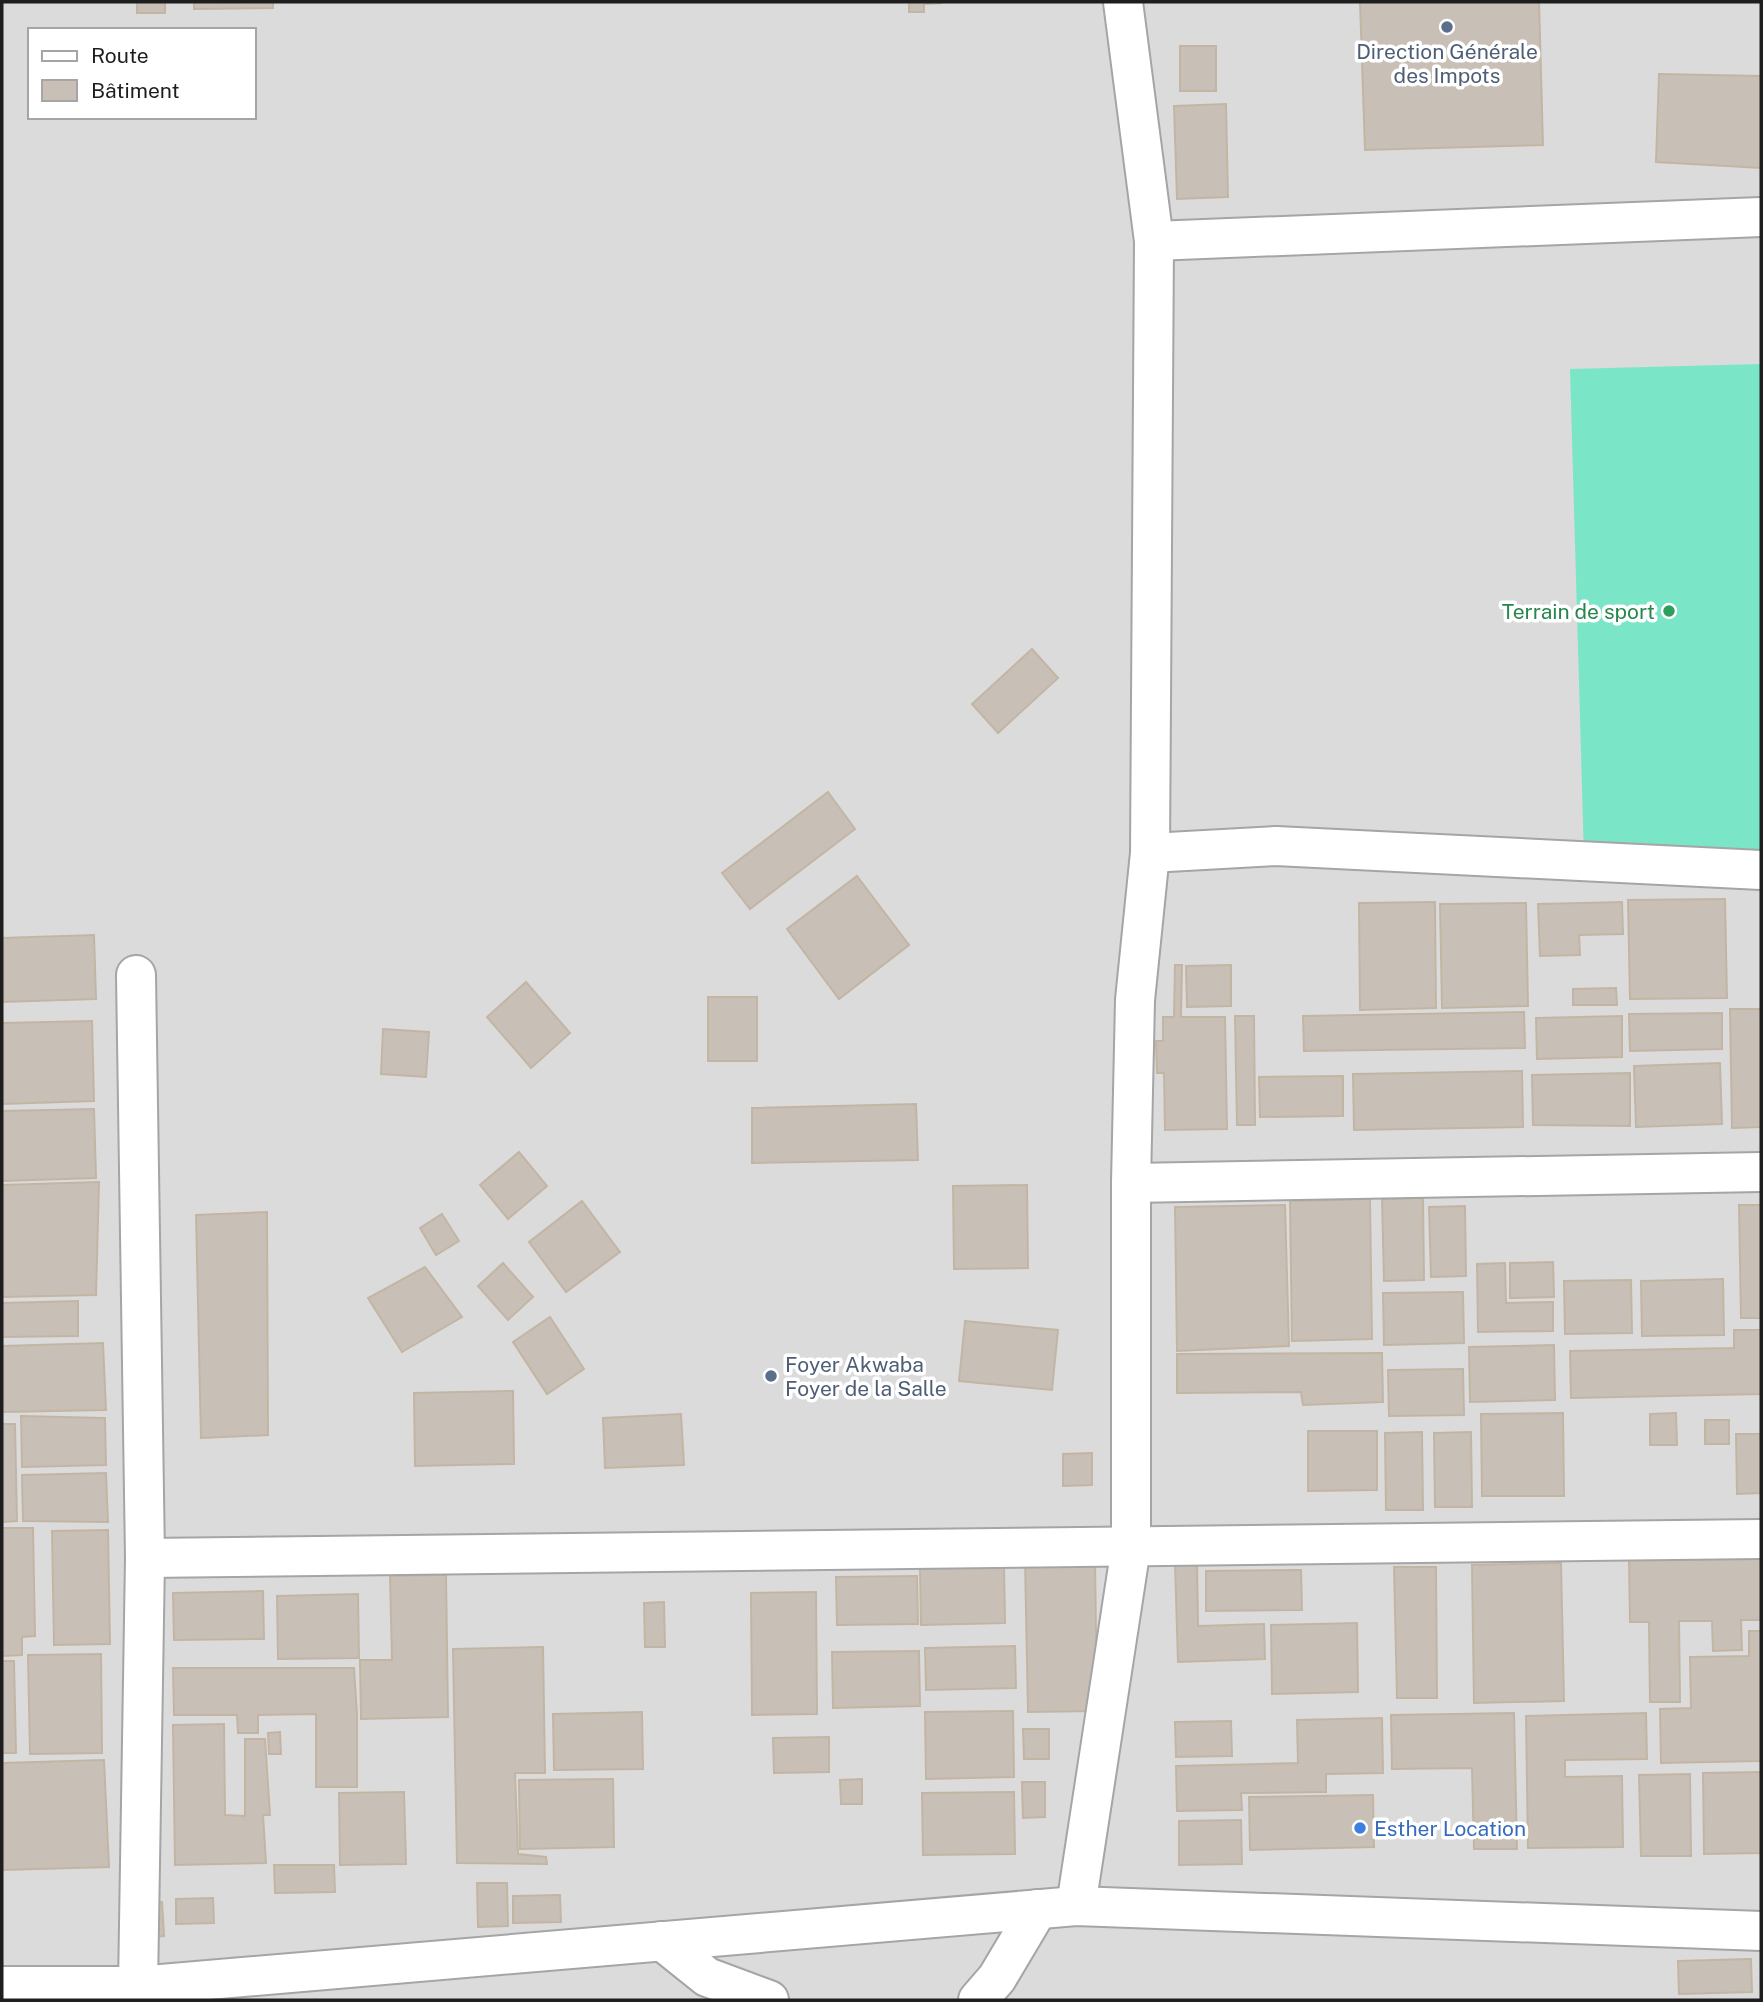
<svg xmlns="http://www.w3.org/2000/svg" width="1763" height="2002" font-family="'Public Sans',sans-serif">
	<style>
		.residential { fill: #dcdbdb; fill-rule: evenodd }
		.pitch { fill: #7ae6c7 }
		.building { fill: #c8c0b6; stroke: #c3b5a4; stroke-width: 2 }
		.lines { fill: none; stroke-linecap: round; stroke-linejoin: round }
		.minor-casing { stroke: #a5a5a5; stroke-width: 42 }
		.minor { stroke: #fff; stroke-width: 38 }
		.service-dot { fill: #5c6f8a; stroke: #fff; stroke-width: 2.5 }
		.leisure-dot { fill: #2e9e5b; stroke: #fff; stroke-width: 2.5 }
		.shop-dot { fill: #3f7fe0; stroke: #fff; stroke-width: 2.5 }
		.labels { text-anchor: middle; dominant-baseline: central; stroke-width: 7; stroke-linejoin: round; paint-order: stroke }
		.service-label { font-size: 21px; fill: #4e5e75; stroke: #fff }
		.leisure-label { font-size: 21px; fill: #27864d; stroke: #fff; text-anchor: end }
		.shop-label { font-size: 21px; fill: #366cbe; stroke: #fff; text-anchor: start }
	</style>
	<rect width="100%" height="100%" fill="#f0ede3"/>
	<!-- residential -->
	<path class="residential" d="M 2,2 L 1761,2 L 1761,2000 L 2,2000 ZM 30,30 L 254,30 L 254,117 L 30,117 Z"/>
	<!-- pitch -->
	<polygon class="pitch" points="1761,364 1761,853 1584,858 1570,369"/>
	<!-- building -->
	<g class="building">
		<rect x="137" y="2" width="28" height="11"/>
		<polygon points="194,2 273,2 273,8 194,9"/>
		<polygon points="909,2 942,2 942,3 924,4 924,12 909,12"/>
		<polygon points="1360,2 1539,2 1543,145 1365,150"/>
		<rect x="1180" y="46" width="36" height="45"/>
		<polygon points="1659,74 1761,76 1761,168 1656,162"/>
		<polygon points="1226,104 1228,197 1177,199 1174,106"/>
		<polygon points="1032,649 1058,678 998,733 972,704"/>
		<polygon points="828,792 855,829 750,909 722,873"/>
		<polygon points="857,876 909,945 839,999 787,929"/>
		<polygon points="1725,899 1727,998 1630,999 1628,900"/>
		<polygon points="1435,902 1436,1008 1360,1010 1359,903"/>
		<polygon points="1622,902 1623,934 1579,935 1580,955 1540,956 1538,904"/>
		<polygon points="1526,903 1528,1006 1442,1008 1440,904"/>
		<polygon points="94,935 96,999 2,1002 2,938"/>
		<polygon points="1175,965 1182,965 1181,1017 1225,1017 1227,1129 1165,1130 1164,1073 1157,1073 1156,1041 1163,1041 1163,1017 1174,1017"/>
		<polygon points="1231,965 1231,1006 1187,1007 1186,966"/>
		<polygon points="526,982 570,1033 531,1068 487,1017"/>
		<polygon points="1616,988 1617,1005 1573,1005 1573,989"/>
		<rect x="708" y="997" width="49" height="64"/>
		<polygon points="1730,1009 1761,1009 1761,1127 1732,1128"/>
		<polygon points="1524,1012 1525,1048 1304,1051 1303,1016"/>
		<polygon points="1722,1013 1722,1049 1630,1051 1629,1014"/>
		<polygon points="1235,1016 1254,1016 1255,1125 1237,1125"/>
		<polygon points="1622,1016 1622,1057 1537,1059 1536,1018"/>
		<polygon points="92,1021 94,1101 2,1104 2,1023"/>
		<polygon points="383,1029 429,1032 426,1077 381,1074"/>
		<polygon points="1720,1063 1722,1124 1636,1127 1634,1066"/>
		<polygon points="1522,1071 1523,1127 1354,1130 1353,1074"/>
		<polygon points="1630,1073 1630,1126 1533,1125 1532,1075"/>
		<polygon points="1343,1076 1343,1116 1260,1117 1259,1077"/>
		<polygon points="916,1104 918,1160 752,1163 752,1108"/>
		<polygon points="94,1109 96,1178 2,1181 2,1111"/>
		<polygon points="519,1152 547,1186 508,1219 480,1185"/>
		<polygon points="99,1182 96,1295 2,1297 2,1185"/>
		<polygon points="1027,1185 1028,1268 954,1269 953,1186"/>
		<polygon points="1423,1198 1424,1280 1384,1281 1382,1199"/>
		<polygon points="1370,1199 1372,1339 1292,1341 1290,1201"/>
		<polygon points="582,1201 620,1252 566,1292 529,1242"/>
		<polygon points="1285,1205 1289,1346 1177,1351 1175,1207"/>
		<polygon points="1739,1205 1761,1205 1761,1318 1741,1318"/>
		<polygon points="1465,1206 1466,1276 1431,1277 1429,1207"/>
		<polygon points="267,1212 268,1435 201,1438 196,1215"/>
		<polygon points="442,1214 459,1241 436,1255 420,1228"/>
		<polygon points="1553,1262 1554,1297 1510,1298 1510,1263"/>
		<polygon points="503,1263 533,1297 508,1320 478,1286"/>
		<polygon points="1505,1263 1506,1303 1553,1302 1553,1331 1478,1332 1477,1264"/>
		<polygon points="425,1267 462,1317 402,1352 368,1298"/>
		<polygon points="1723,1279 1724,1335 1642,1336 1641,1281"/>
		<polygon points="1631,1280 1632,1333 1565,1334 1564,1281"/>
		<polygon points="1463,1292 1464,1343 1384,1345 1383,1293"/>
		<polygon points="78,1301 78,1336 2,1337 2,1303"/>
		<polygon points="550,1317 584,1369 547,1394 513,1342"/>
		<polygon points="965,1321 1058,1330 1052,1390 959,1381"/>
		<polygon points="1734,1330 1761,1330 1761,1394 1571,1398 1570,1351 1734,1348"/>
		<polygon points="103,1343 106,1410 2,1412 2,1346"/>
		<polygon points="1554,1345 1555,1400 1470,1402 1469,1347"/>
		<polygon points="1382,1353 1383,1402 1303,1405 1301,1392 1177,1393 1177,1354"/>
		<polygon points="1463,1369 1464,1415 1389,1416 1388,1370"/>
		<polygon points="513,1391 514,1464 415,1466 414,1393"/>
		<polygon points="1563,1413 1564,1496 1482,1496 1481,1414"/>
		<polygon points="1676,1413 1677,1445 1650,1445 1650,1414"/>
		<polygon points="681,1414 684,1465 605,1468 603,1418"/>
		<polygon points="21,1416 105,1418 106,1465 22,1467"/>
		<rect x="1705" y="1420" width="24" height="24"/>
		<polygon points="2,1424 15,1424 17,1521 2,1522"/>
		<polygon points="1308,1431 1377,1431 1377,1490 1308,1491"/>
		<polygon points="1422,1432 1423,1510 1386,1510 1385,1433"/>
		<polygon points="1471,1432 1472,1507 1435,1507 1434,1433"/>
		<polygon points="1736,1434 1761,1434 1761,1493 1737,1494"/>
		<polygon points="1092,1453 1092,1485 1063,1486 1063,1454"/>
		<polygon points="106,1473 108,1522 23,1521 22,1475"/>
		<polygon points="2,1528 33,1528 35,1636 22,1637 22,1655 2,1656"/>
		<polygon points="108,1530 110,1644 54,1645 52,1531"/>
		<polygon points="1761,1557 1761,1620 1741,1620 1742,1650 1713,1651 1712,1621 1679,1621 1680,1702 1650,1702 1649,1622 1630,1622 1629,1560"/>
		<polygon points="1095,1560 1097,1711 1028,1712 1025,1561"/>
		<polygon points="1197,1563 1198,1626 1264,1624 1265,1659 1178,1662 1175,1564"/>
		<polygon points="1561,1563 1564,1701 1474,1703 1472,1565"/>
		<polygon points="1004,1566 1005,1623 921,1625 920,1568"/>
		<polygon points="1394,1567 1436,1567 1437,1698 1397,1698"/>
		<polygon points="1301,1570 1302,1610 1206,1611 1206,1571"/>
		<polygon points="446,1575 448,1717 361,1719 360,1660 392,1660 390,1576"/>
		<polygon points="917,1576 918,1624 837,1625 836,1577"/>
		<polygon points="263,1591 264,1639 174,1640 173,1593"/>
		<polygon points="816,1592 817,1714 752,1715 751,1593"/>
		<polygon points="358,1594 359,1658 278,1659 277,1596"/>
		<polygon points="664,1602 665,1647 645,1647 644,1603"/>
		<polygon points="1357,1623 1358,1692 1272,1694 1271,1625"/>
		<polygon points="1749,1631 1761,1631 1761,1761 1661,1763 1660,1709 1691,1708 1690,1657 1749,1656"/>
		<polygon points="1015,1646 1016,1688 926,1690 925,1648"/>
		<polygon points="543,1647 545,1773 515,1773 518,1854 546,1857 547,1864 457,1863 453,1649"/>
		<polygon points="919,1651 920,1706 833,1708 832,1652"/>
		<polygon points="101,1654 102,1753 30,1754 28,1655"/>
		<polygon points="2,1661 14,1661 16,1753 2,1753"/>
		<polygon points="173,1668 354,1668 357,1714 357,1787 316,1787 316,1714 258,1715 258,1733 238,1733 237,1715 174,1715"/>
		<polygon points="1013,1711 1014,1777 926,1779 925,1712"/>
		<polygon points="642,1712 643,1769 554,1770 553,1714"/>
		<polygon points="1514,1713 1517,1849 1474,1849 1472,1768 1392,1769 1391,1715"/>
		<polygon points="1646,1713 1647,1759 1565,1760 1565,1777 1622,1776 1623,1847 1528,1848 1526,1716"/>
		<polygon points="1382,1718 1383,1773 1326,1774 1326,1792 1241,1793 1242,1810 1177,1811 1176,1766 1298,1763 1297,1720"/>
		<polygon points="1231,1721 1232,1756 1176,1757 1175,1722"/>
		<polygon points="224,1724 225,1815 245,1816 245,1739 265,1739 270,1815 263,1815 266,1863 175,1865 173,1725"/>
		<polygon points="1023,1729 1049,1729 1049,1759 1024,1759"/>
		<polygon points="280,1732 281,1754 269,1754 268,1733"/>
		<polygon points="829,1737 829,1772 774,1773 773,1738"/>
		<polygon points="104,1760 109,1867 2,1870 2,1763"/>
		<polygon points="1761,1772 1761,1853 1704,1854 1703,1773"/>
		<polygon points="1690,1774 1691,1856 1641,1856 1639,1775"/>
		<polygon points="613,1779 614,1847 520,1849 519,1780"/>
		<polygon points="862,1779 862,1804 841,1804 840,1780"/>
		<polygon points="1022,1782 1045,1782 1045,1817 1023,1818"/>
		<polygon points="404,1792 406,1864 340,1865 339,1793"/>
		<polygon points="1014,1792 1015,1854 923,1855 922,1793"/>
		<polygon points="1373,1795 1374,1847 1250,1850 1249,1797"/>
		<polygon points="1241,1820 1242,1864 1179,1865 1179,1821"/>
		<polygon points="274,1865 334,1865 335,1892 275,1893"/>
		<polygon points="477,1883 507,1883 508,1926 478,1927"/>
		<polygon points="560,1895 561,1922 513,1923 513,1896"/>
		<polygon points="213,1898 214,1923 176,1924 176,1899"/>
		<polygon points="162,1902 164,1936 142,1938 140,1904"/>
		<polygon points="1751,1959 1752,1992 1679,1994 1678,1961"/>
	</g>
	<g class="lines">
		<!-- minor casing -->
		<g class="minor-casing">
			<g id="minor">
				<polyline points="1154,241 1761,217"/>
				<polyline points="1150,853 1276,846 1761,870"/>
				<polyline points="136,975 145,1558 138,1986"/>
				<polyline points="1131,1183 1761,1172"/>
				<polyline points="145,1558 1761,1539"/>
				<polyline points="1076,1906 1131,1547 1131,1183 1135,1000 1150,853 1154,241 1123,2"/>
				<polyline points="662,1941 707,1977 769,2000"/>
				<polyline points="2,1986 138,1986 1076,1906 1761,1931"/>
				<polyline points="978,2000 997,1978 1038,1909"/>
			</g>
		</g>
		<!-- minor -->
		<use href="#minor" class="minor"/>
	</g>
	<!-- markers -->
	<g class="service-dot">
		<circle cx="1447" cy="27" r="7"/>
		<circle cx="771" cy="1376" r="7"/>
	</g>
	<circle class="leisure-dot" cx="1669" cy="611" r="7"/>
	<circle class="shop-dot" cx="1360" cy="1828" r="7"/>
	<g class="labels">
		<!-- service labels -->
		<g class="service-label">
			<text x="1447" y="51">Direction Générale<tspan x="1447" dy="24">des Impots</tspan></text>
			<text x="785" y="1364" text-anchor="start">Foyer Akwaba<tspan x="785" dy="24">Foyer de la Salle</tspan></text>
		</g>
		<!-- leisure labels -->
		<g class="leisure-label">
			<text x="1655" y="611">Terrain de sport</text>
		</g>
		<!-- shop labels -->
		<g class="shop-label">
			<text x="1374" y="1828">Esther Location</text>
		</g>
	</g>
	<!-- border -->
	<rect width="1763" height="2002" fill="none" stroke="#1e1e1e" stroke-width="7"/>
	<!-- legend -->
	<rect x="28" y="28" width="228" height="91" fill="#ffffff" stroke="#a5a5a5" stroke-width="2"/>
	<rect x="42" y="51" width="35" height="10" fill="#ffffff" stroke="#a5a5a5" stroke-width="2"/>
	<text x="91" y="63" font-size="21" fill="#1e1e1e">Route</text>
	<rect x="42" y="80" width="35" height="21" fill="#c8c0b6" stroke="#a5a5a5" stroke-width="2"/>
	<text x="91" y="98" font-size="21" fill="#1e1e1e">Bâtiment</text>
</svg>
